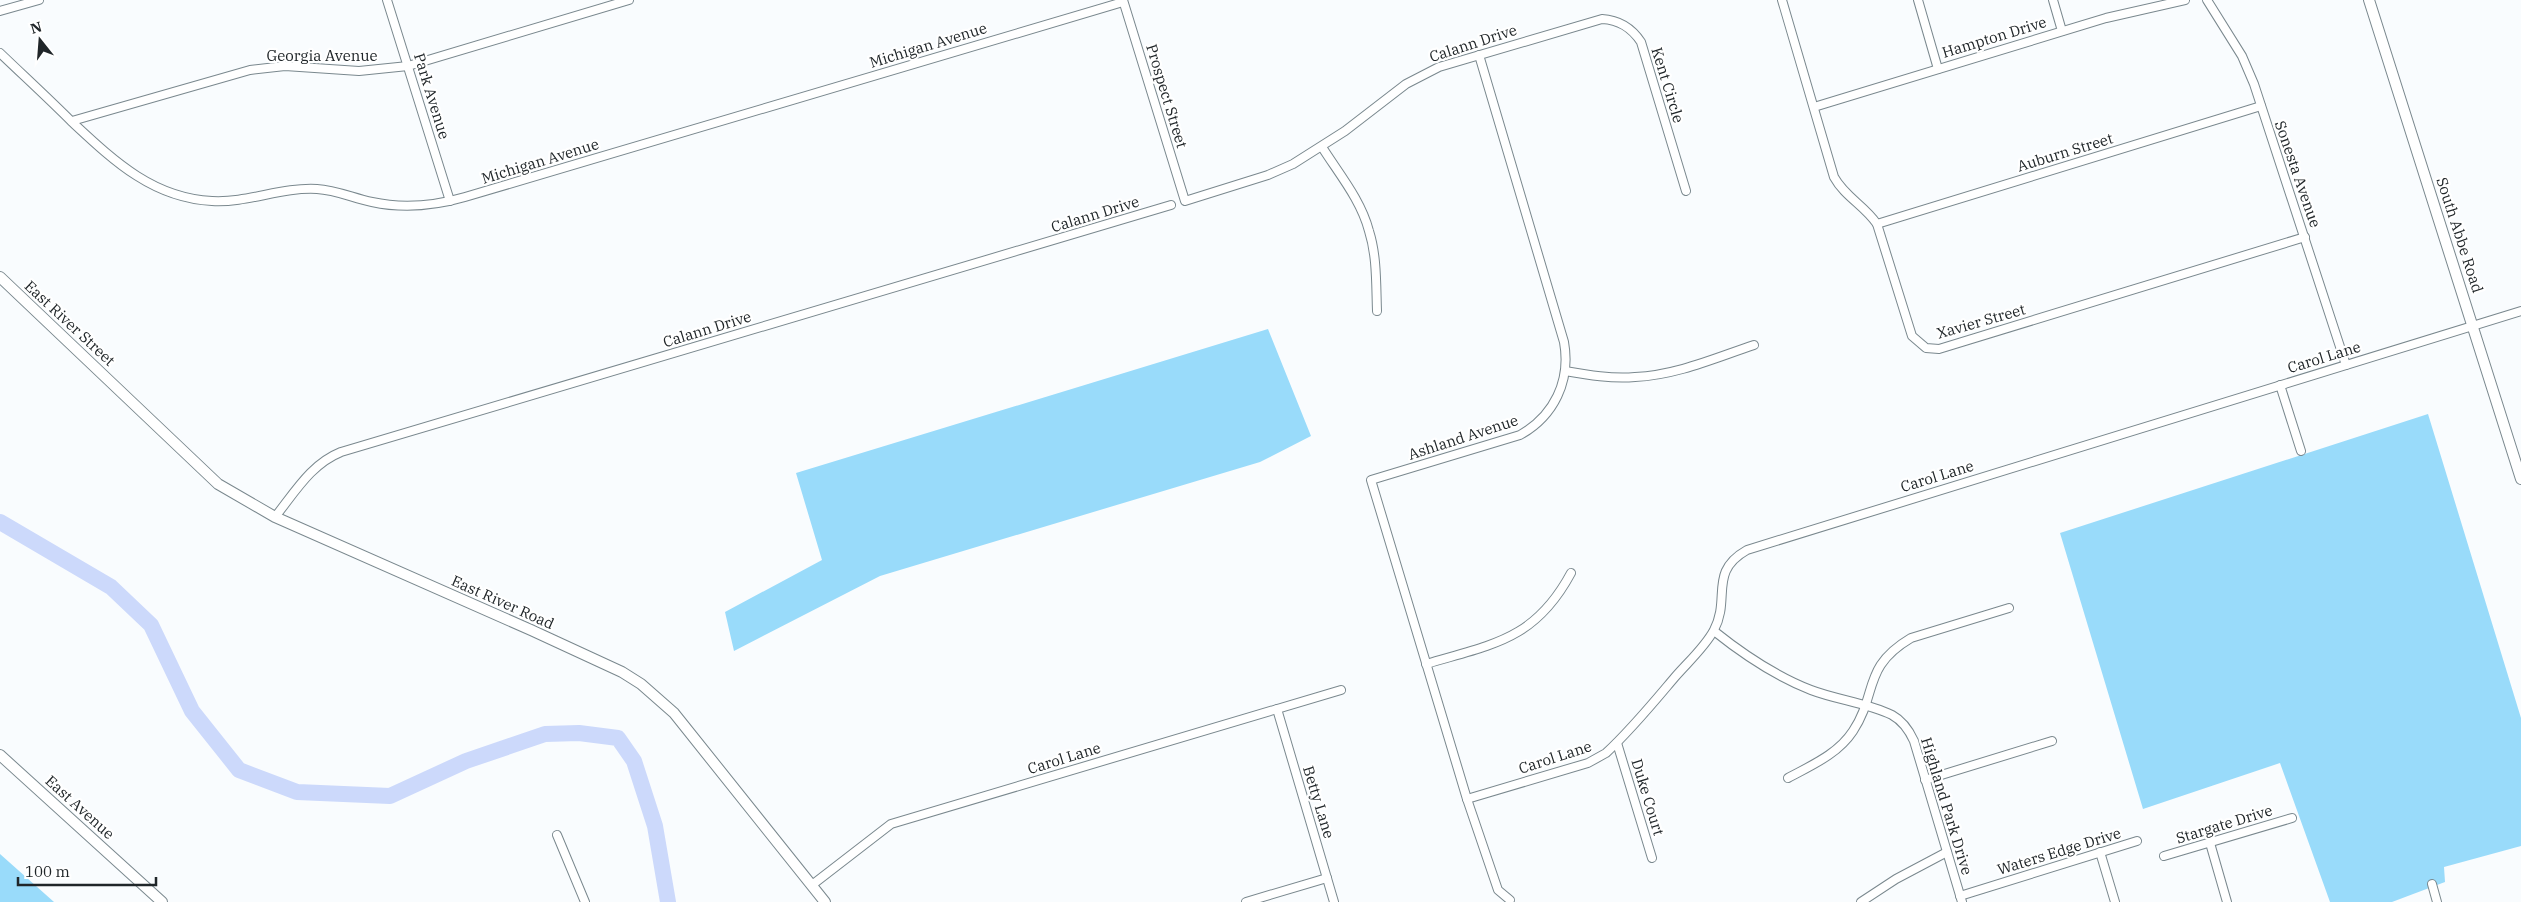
<svg xmlns="http://www.w3.org/2000/svg" width="2521" height="902" font-family="'IBM Plex Serif',serif">
	<style>
		.green { fill: #99dbfa }
		.lines { fill: none; stroke-linecap: round; stroke-linejoin: round }
		.river { stroke: #ccd9fb; stroke-width: 16 }
		.minor-casing { stroke: #7a888e; stroke-width: 10 }
		.tertiary-casing { stroke: #7a888e; stroke-width: 12 }
		.minor { stroke: #fff; stroke-width: 8 }
		.tertiary { stroke: #fff; stroke-width: 10 }
		.labels { text-anchor: middle; dominant-baseline: central; stroke-width: 4.5; stroke-linejoin: round; paint-order: stroke }
		.street-label { font-size: 15px; fill: #202629; stroke: #fff }
	</style>
	<rect width="100%" height="100%" fill="#f9fcfe"/>
	<!-- green -->
	<g class="green">
		<polygon points="1268,329 1311,436 1260,462 880,576 734,651 725,612 822,560 796,473"/>
		<polygon points="2428,414 2521,718 2521,846 2444,867 2445,882 2392,902 2330,902 2280,763 2143,809 2060,533"/>
		<polygon points="0,854 54,902 0,902"/>
	</g>
	<g class="lines">
		<!-- river -->
		<polyline class="river" points="0,522 111,587 151,625 192,711 239,770 297,792 390,796 466,761 545,734 579,733 618,738 634,761 655,826 668,902"/>
		<!-- minor casing -->
		<g class="minor-casing">
			<g id="minor">
				<polyline points="387,0 450,201"/>
				<path d="M 1123,0 L 1185,201 L 1268,175 L 1293,164 L 1345,131 L 1406,84 L 1439,67 L 1602,19 C 1619,20 1631,27 1641,42 L 1686,191"/>
				<path d="M 1782,0 L 1834,177 C 1845,197 1864,205 1877,224 L 1912,336 L 1926,348 L 1939,349 L 2305,237"/>
				<polyline points="1918,0 1938,69"/>
				<polyline points="2053,0 2062,31"/>
				<polyline points="2207,0 2242,56 2254,84 2346,365"/>
				<polyline points="0,11 39,0"/>
				<path d="M 0,53 C 24,76 48,98 71,121 C 113,160 152,198 212,201 C 248,203 281,187 317,189 C 336,190 353,198 372,202 C 404,209 434,206 465,197 L 1123,2"/>
				<path d="M 1479,55 L 1564,342 C 1571,381 1554,416 1520,435 L 1371,480 L 1467,799 L 1498,890 L 1510,900"/>
				<polyline points="1814,107 2106,18 2185,0"/>
				<polyline points="72,121 250,70 285,66 359,71 408,66 629,0"/>
				<path d="M 1322,147 C 1339,174 1361,200 1369,231 C 1377,256 1376,284 1377,311"/>
				<polyline points="1877,224 2261,106"/>
				<path d="M 1565,371 C 1588,375 1612,379 1635,377 C 1677,375 1715,358 1754,345"/>
				<polyline points="2280,385 2301,451"/>
				<path d="M 275,517 C 295,492 311,464 341,452 L 1171,205"/>
				<path d="M 1714,631 C 1744,655 1775,676 1811,690 C 1837,700 1868,703 1892,715 C 1903,721 1909,730 1914,741 L 1962,902"/>
				<path d="M 1426,664 C 1493,644 1535,640 1571,573"/>
				<polyline points="1277,709 1334,902"/>
				<polyline points="1617,743 1652,858"/>
				<path d="M 1788,778 C 1812,765 1838,754 1853,731 C 1878,693 1862,667 1911,638 L 2009,608"/>
				<polyline points="1925,780 2052,741"/>
				<path d="M 1467,799 L 1588,763 L 1606,753 C 1631,730 1653,703 1675,677 C 1688,662 1705,647 1714,630 C 1731,598 1708,572 1747,550 L 2521,311"/>
				<polyline points="557,835 585,902"/>
				<polyline points="2210,843 2227,902"/>
				<polyline points="2100,852 2115,902"/>
				<polyline points="2164,856 2292,818"/>
				<polyline points="2432,884 2437,902"/>
				<polyline points="812,885 891,824 1341,690"/>
				<polyline points="1960,896 2137,841"/>
				<polyline points="1246,902 1327,878"/>
				<polyline points="1861,902 1896,879 1947,852"/>
			</g>
		</g>
		<!-- tertiary casing -->
		<g class="tertiary-casing">
			<g id="tertiary">
				<polyline points="2369,0 2521,479"/>
				<polyline points="0,277 218,484 275,517 531,630 622,672 641,684 674,713 825,902"/>
				<polyline points="0,755 162,902"/>
			</g>
		</g>
		<!-- minor -->
		<use href="#minor" class="minor"/>
		<!-- tertiary -->
		<use href="#tertiary" class="tertiary"/>
	</g>
	<g class="labels">
		<!-- street labels -->
		<g class="street-label">
			<text transform="translate(1994 37) rotate(-17)">Hampton Drive</text>
			<text transform="translate(1473 43) rotate(-18)">Calann Drive</text>
			<text transform="translate(928 45) rotate(-17)">Michigan Avenue</text>
			<text x="322" y="55">Georgia Avenue</text>
			<text transform="translate(1668 85) rotate(73)">Kent Circle</text>
			<text transform="translate(432 96) rotate(73)">Park Avenue</text>
			<text transform="translate(1167 96) rotate(73)">Prospect Street</text>
			<text transform="translate(2065 152) rotate(-17)">Auburn Street</text>
			<text transform="translate(540 161) rotate(-17)">Michigan Avenue</text>
			<text transform="translate(2298 174) rotate(71)">Sonesta Avenue</text>
			<text transform="translate(1095 214) rotate(-17)">Calann Drive</text>
			<text transform="translate(2460 235) rotate(72)">South Abbe Road</text>
			<text transform="translate(1981 321) rotate(-16)">Xavier Street</text>
			<text transform="translate(70 323) rotate(43)">East River Street</text>
			<text transform="translate(707 329) rotate(-17)">Calann Drive</text>
			<text transform="translate(2324 357) rotate(-17)">Carol Lane</text>
			<text transform="translate(1463 437) rotate(-18)">Ashland Avenue</text>
			<text transform="translate(1937 476) rotate(-17)">Carol Lane</text>
			<text transform="translate(503 602) rotate(24)">East River Road</text>
			<text transform="translate(1555 757) rotate(-18)">Carol Lane</text>
			<text transform="translate(1064 758) rotate(-17)">Carol Lane</text>
			<text transform="translate(1648 797) rotate(73)">Duke Court</text>
			<text transform="translate(1319 802) rotate(73)">Betty Lane</text>
			<text transform="translate(1947 806) rotate(73)">Highland Park Drive</text>
			<text transform="translate(80 807) rotate(42)">East Avenue</text>
			<text transform="translate(2224 824) rotate(-17)">Stargate Drive</text>
			<text transform="translate(2059 851) rotate(-17)">Waters Edge Drive</text>
		</g>
	</g>
	<!-- north arrow -->
	<g transform="translate(40 40) rotate(343)" stroke="#ffffff" stroke-width="4" paint-order="stroke">
	<path d="M0-4L9 19L0 12L-9 19Z" fill="#202629"/>
	<text y="-8" font-size="14" font-weight="bold" text-anchor="middle" fill="#202629">N</text>
	</g>
	<!-- scale -->
	<path d="M18 877v8h138v-8" fill="none" stroke="#202629" stroke-width="2.5"/>
	<text x="25" y="877" font-size="15" fill="#202629" stroke="#ffffff" stroke-width="4" paint-order="stroke">100 m</text>
</svg>
